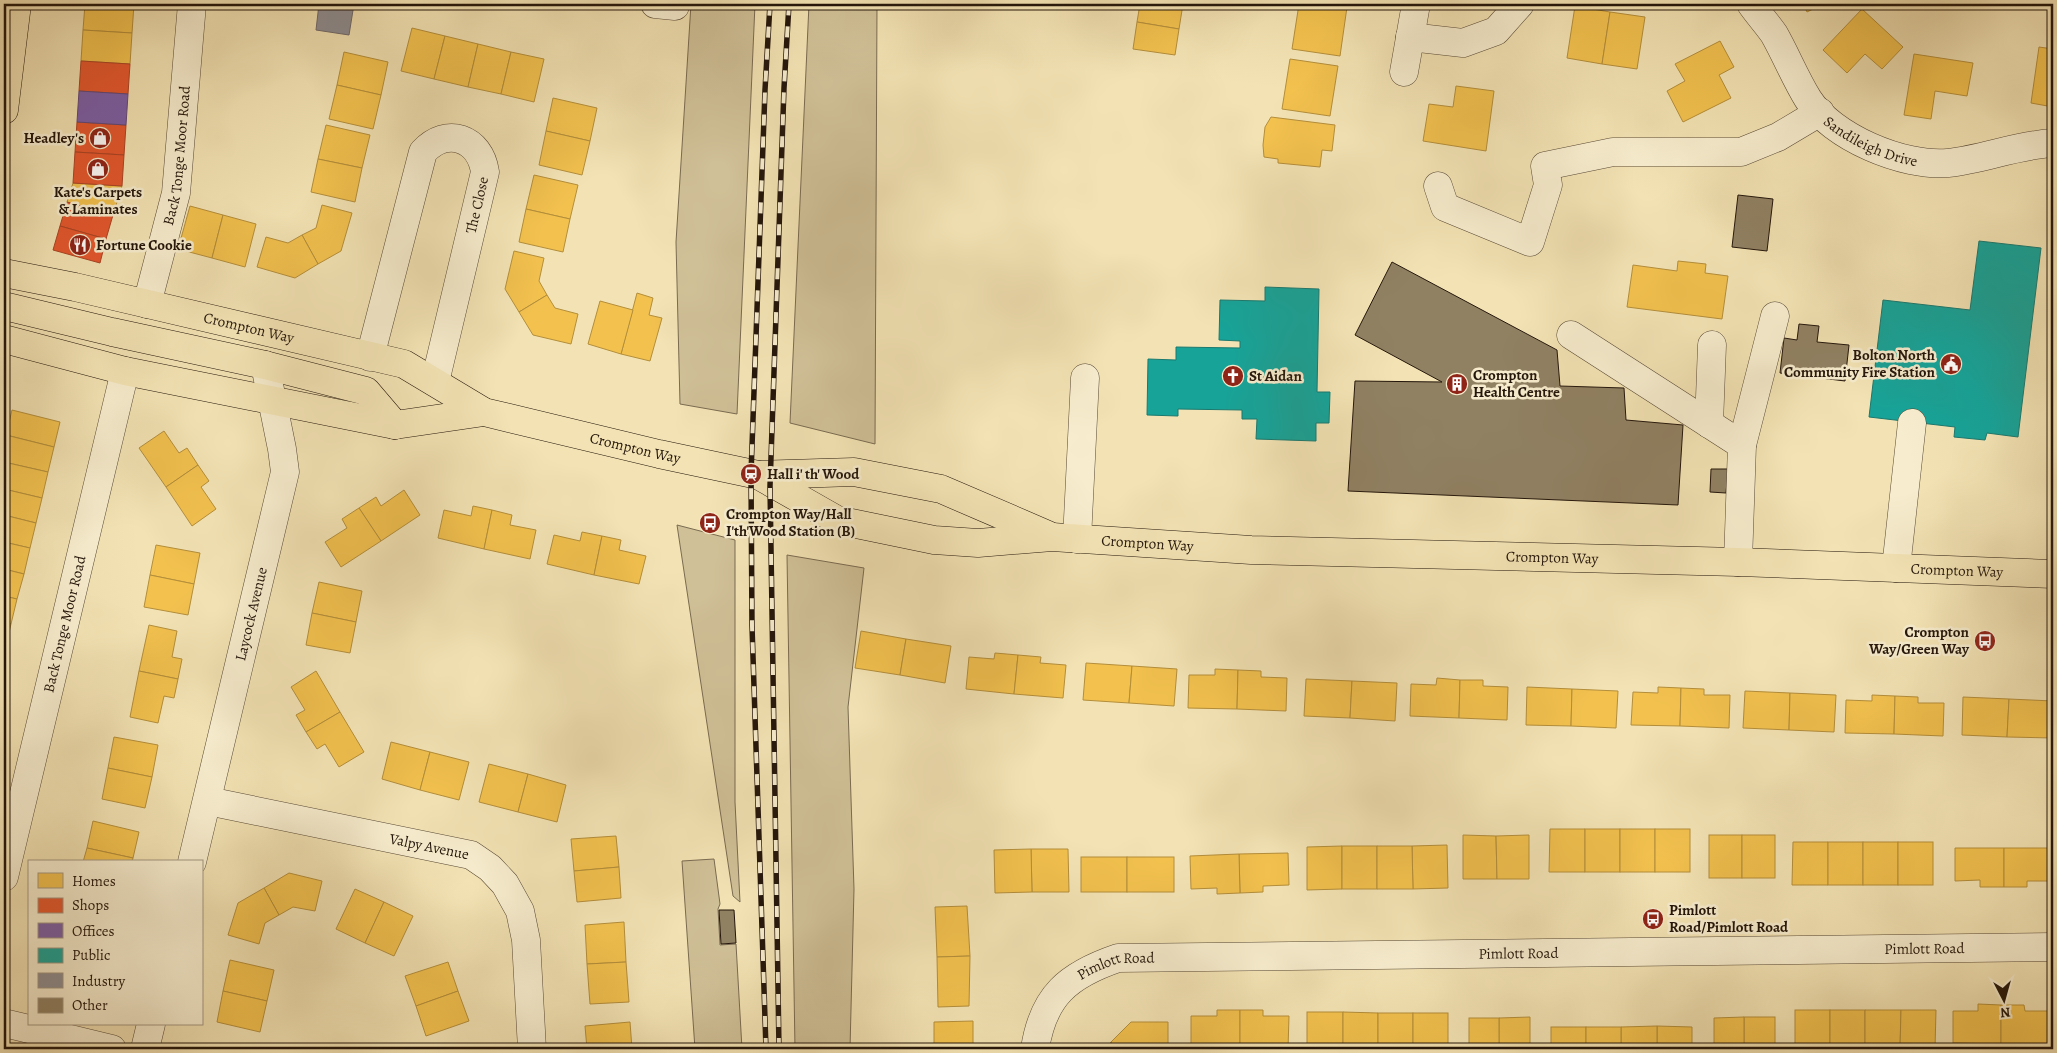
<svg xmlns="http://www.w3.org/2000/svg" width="2057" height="1053" font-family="Alegreya,serif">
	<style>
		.green { fill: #d0c097; stroke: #7a6b51 }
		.homes { fill: #f2c14e; stroke: #b48e3a }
		.shops { fill: #e4572e; stroke: #aa4424 }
		.offices { fill: #7b5ea7; stroke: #614878 }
		.public { fill: #17a398; stroke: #1b796e }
		.industry { fill: #8d8d92; stroke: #6e696a }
		.building { fill: #908163; stroke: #24160b }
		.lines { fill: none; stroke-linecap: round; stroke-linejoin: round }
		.minor-casing { stroke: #584935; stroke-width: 29 }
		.major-casing { stroke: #24160b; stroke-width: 29 }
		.highway-casing { stroke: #24160b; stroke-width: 29 }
		.minor { stroke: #f7edce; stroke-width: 28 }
		.major { stroke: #f3e3b4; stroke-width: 28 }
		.highway { stroke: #f3e3b4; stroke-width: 28 }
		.rail-casing { stroke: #24160b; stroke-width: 5.5 }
		.rail { stroke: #f7edce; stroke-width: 4; stroke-dasharray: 11; stroke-linecap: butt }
		.labels { text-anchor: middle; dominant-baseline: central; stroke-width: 5; stroke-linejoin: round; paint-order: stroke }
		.street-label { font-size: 15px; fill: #24160b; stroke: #f7edce }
		.poi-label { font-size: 15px; font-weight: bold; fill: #24160b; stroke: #f7edce; text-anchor: start }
	</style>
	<rect width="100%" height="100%" fill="#f3e3b4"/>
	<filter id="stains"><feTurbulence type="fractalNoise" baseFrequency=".004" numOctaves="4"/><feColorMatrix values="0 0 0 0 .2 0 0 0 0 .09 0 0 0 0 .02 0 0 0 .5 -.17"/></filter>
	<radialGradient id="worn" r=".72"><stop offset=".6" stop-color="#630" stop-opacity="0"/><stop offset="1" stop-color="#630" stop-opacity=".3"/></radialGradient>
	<!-- green -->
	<g class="green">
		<polygon points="691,4 755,4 737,414 680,404 676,242"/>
		<polygon points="809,4 877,4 875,444 790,423"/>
		<polygon points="677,525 735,540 735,802 740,902 733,896"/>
		<polygon points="787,555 864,568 848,707 854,889 850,1049 795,1049"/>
		<polygon points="714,859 720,904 718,909 720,945 736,944 742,1049 695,1049 682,861"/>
	</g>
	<!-- homes -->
	<g class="homes">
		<polygon points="85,4 134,4 132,33 83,30"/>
		<polygon points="1140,4 1183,4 1179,29 1137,22"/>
		<polygon points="1299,4 1329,4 1347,7 1340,56 1292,49"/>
		<polygon points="1803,4 1823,4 1807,12"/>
		<polygon points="1575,6 1610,12 1602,64 1567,58"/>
		<polygon points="1862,9 1903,47 1882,69 1865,54 1847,73 1823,50"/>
		<polygon points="1610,12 1645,17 1637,69 1602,64"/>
		<polygon points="1137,22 1179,29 1175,55 1133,49"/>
		<polygon points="412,28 445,36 434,79 401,71"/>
		<polygon points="83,30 132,33 130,64 81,61"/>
		<polygon points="445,36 478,44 468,87 434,79"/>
		<polygon points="1720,41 1734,67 1719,75 1731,98 1683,122 1667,91 1685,81 1675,64"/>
		<polygon points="478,44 511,52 501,94 468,87"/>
		<polygon points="2039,47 2053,49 2053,107 2031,103"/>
		<polygon points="344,52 388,62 381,95 337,85"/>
		<polygon points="511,52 544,59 534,102 501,94"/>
		<polygon points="1914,54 1973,63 1967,96 1935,91 1931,119 1904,115"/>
		<polygon points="1290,59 1338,66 1330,116 1282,109"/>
		<polygon points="337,85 381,95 373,129 329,119"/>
		<polygon points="1456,86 1494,91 1486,151 1423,141 1429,104 1453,107"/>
		<polygon points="553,98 597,108 590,141 546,131"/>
		<polygon points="1271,117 1335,125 1332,151 1322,150 1320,167 1278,163 1278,159 1264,157 1263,145 1265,127"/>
		<polygon points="326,125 370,135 362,168 318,159"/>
		<polygon points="546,131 590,141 582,175 539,165"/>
		<polygon points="318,159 362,168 355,202 311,192"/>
		<polygon points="534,175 578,185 570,219 526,209"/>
		<polygon points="73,183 122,186 113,215 67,202"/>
		<polygon points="322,205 352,213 341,251 318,264 302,235 316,228"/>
		<polygon points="190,206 223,215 212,258 178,249"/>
		<polygon points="526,209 570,219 563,252 519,242"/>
		<polygon points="223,215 256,224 245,267 212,258"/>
		<polygon points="302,235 318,264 295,278 257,267 266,237 288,243"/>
		<polygon points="514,251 544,258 539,281 547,295 519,312 505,289"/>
		<polygon points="1678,261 1706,264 1705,273 1728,276 1722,319 1627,307 1633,265 1677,271"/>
		<polygon points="637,293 653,298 649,315 662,318 650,361 621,354"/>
		<polygon points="547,295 555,308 578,314 571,344 533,335 519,312"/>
		<polygon points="600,301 633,310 621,354 588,344"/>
		<polygon points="12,410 60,422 54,447 6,435"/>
		<polygon points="164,431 179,453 187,448 198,465 166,487 139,448"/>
		<polygon points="6,435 54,447 48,472 4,462"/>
		<polygon points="4,462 48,472 42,498 4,489"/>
		<polygon points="198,465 209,481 201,487 216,509 192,526 166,487"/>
		<polygon points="4,489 42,498 36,523 4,515"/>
		<polygon points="404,490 420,515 381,541 359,508 376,497 381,506"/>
		<polygon points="473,506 492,510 484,549 438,538 444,510 471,516"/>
		<polygon points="359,508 381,541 341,567 325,542 347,528 342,519"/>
		<polygon points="492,510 512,515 510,525 536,530 530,559 484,549"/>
		<polygon points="4,515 36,523 30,548 4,542"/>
		<polygon points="582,532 602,536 594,575 547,564 554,535 580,541"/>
		<polygon points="602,536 621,540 619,550 646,556 639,584 594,575"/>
		<polygon points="4,542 30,548 24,574 4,569"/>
		<polygon points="156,545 200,553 194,584 150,575"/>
		<polygon points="4,569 24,574 17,599 4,596"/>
		<polygon points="150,575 194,584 188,615 144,607"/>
		<polygon points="319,582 362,591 356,622 312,613"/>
		<polygon points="4,596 17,599 11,624 4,622"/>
		<polygon points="312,613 356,622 350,653 306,645"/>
		<polygon points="4,622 11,624 5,649 4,649"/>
		<polygon points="149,625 177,631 172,657 182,659 178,679 139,671"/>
		<polygon points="861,631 906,639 900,675 855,668"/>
		<polygon points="906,639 951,646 945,683 900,675"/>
		<polygon points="995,653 1018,655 1014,694 966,689 969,657 994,659"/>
		<polygon points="1018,655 1041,657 1040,663 1066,665 1063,698 1014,694"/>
		<polygon points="1086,663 1132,666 1129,703 1083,700"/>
		<polygon points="1132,666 1177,669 1174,706 1129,703"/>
		<polygon points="1215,669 1238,670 1237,709 1188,708 1189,675 1215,675"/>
		<polygon points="1238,670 1261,671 1261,677 1287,678 1286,711 1237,709"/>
		<polygon points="139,671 178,679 174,698 164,696 158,723 130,717"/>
		<polygon points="316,671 340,712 306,732 296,715 305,710 291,687"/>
		<polygon points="1437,678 1460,680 1459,718 1410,716 1411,684 1436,685"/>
		<polygon points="1306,679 1352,681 1350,718 1304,716"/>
		<polygon points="1460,680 1483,680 1483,686 1508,687 1507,720 1459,718"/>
		<polygon points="1352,681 1397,683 1395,721 1350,718"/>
		<polygon points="1527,687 1572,689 1571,726 1526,725"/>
		<polygon points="1658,687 1681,688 1680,726 1631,725 1633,692 1658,693"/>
		<polygon points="1681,688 1704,689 1704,695 1730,695 1729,728 1680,726"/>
		<polygon points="1572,689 1618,691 1616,728 1571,726"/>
		<polygon points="1745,691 1790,693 1789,730 1743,728"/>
		<polygon points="1790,693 1836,695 1834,732 1789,730"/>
		<polygon points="1872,695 1895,696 1894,734 1845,733 1846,700 1872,701"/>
		<polygon points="1895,696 1918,697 1918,703 1944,703 1943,736 1894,734"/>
		<polygon points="1963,697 2009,699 2007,737 1962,735"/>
		<polygon points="2009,699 2053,701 2053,738 2007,737"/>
		<polygon points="340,712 364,752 339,767 325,744 317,749 306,732"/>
		<polygon points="114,737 158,745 152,777 108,768"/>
		<polygon points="391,742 430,752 420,790 382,779"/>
		<polygon points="430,752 469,762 459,800 420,790"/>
		<polygon points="489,764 528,774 518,812 479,802"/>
		<polygon points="108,768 152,777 145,808 102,799"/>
		<polygon points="528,774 566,785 557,822 518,812"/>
		<polygon points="93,821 139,832 133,858 87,848"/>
		<polygon points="1550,829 1585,829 1585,872 1549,872"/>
		<rect x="1585" y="829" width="35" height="43"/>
		<rect x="1620" y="829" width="35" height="43"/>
		<rect x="1655" y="829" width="35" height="43"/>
		<polygon points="1463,835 1496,836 1497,879 1463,879"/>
		<polygon points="1529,835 1529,879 1497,879 1496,836"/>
		<rect x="1709" y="835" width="33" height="43"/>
		<rect x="1742" y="835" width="33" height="43"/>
		<polygon points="616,836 619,867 574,871 571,839"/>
		<polygon points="1793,842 1828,842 1828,885 1792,885"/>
		<rect x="1828" y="842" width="35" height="43"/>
		<rect x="1863" y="842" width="35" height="43"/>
		<rect x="1898" y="842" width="35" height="43"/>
		<polygon points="1447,845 1448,888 1413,889 1412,846"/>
		<polygon points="1342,846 1342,889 1307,890 1307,847"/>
		<rect x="1342" y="846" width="35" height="43"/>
		<polygon points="1377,846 1412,846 1413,889 1377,889"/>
		<polygon points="87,848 133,858 132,862 83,862"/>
		<polygon points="1955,848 2004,848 2004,887 1980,887 1980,880 1955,881"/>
		<polygon points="2004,848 2052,848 2052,881 2027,881 2027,887 2004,887"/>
		<polygon points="1031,849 1068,849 1069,892 1032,892"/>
		<polygon points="1031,849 1032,892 995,893 994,850"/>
		<polygon points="1288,853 1289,885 1263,886 1263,892 1240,893 1239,854"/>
		<polygon points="1239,854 1240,893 1217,894 1217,888 1191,889 1190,856"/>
		<rect x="1081" y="857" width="46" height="35"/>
		<rect x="1127" y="857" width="47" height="35"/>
		<polygon points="619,867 621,898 577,902 574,871"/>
		<polygon points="289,873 322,881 315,911 293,907 279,915 264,888"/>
		<polygon points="264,888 279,915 265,923 259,944 228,935 238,903"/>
		<polygon points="355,889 384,902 365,943 336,929"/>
		<polygon points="384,902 413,916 394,956 365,943"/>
		<polygon points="967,906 970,956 937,957 935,907"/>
		<polygon points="624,922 626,962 587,964 585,925"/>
		<polygon points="970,956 969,1006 938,1007 937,957"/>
		<polygon points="230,960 274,970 267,1001 223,991"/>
		<polygon points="448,962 458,991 416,1006 405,976"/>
		<polygon points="626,962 629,1002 590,1004 587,964"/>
		<polygon points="223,991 267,1001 260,1032 217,1022"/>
		<polygon points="458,991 469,1021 426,1036 416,1006"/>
		<polygon points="1978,1004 2001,1005 2001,1044 1953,1043 1953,1011 1978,1011"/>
		<polygon points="2001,1005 2024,1005 2025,1011 2050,1011 2050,1044 2001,1044"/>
		<polygon points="1217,1010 1240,1010 1240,1049 1191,1048 1191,1016 1217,1016"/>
		<polygon points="1240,1010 1263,1010 1263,1016 1289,1016 1288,1049 1240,1049"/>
		<rect x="1795" y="1010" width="35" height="39"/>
		<rect x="1830" y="1010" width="35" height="39"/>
		<polygon points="1865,1010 1901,1010 1900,1049 1865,1049"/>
		<polygon points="1901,1010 1936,1010 1935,1049 1900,1049"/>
		<rect x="1307" y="1012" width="36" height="37"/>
		<polygon points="1343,1012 1378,1013 1378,1049 1343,1049"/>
		<rect x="1378" y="1013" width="35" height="36"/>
		<rect x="1413" y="1013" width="35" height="36"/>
		<polygon points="1530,1017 1530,1049 1499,1049 1499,1018"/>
		<rect x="1744" y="1017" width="31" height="32"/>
		<polygon points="1744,1017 1744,1049 1714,1049 1714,1018"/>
		<rect x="1469" y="1018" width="30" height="31"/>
		<polygon points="973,1021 973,1049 934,1049 934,1022"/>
		<polygon points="630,1022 632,1049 587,1049 585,1026"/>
		<polygon points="1131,1022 1168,1022 1168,1049 1118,1049 1111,1042"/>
		<polygon points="1657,1026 1692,1027 1692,1049 1657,1049"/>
		<polygon points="1657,1026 1657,1049 1621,1049 1621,1027"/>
		<rect x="1551" y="1027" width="35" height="22"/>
		<rect x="1586" y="1027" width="35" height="22"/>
		<polygon points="1111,1042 1118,1049 1104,1049"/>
	</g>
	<!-- shops -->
	<g class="shops">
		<polygon points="81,61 130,64 128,94 79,91"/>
		<polygon points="77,122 126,125 124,155 75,152"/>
		<polygon points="75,152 124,155 122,186 73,183"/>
		<polygon points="67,202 113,215 106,239 60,226"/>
		<polygon points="60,226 106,239 100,263 53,250"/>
	</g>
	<!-- offices -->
	<polygon class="offices" points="79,91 128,94 126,125 77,122"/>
	<!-- public -->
	<g class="public">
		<polygon points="1979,241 2041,248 2018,437 1987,433 1985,440 1954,437 1955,427 1869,417 1883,300 1970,310"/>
		<polygon points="1265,287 1319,289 1317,392 1330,392 1329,423 1316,423 1316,441 1256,439 1257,419 1242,419 1242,410 1178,409 1178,416 1147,415 1148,359 1176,360 1176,347 1240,348 1240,341 1219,340 1220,300 1265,301"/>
	</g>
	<!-- industry -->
	<polygon class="industry" points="319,4 354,4 349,35 316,30"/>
	<!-- building -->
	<g class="building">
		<polygon points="1738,195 1773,199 1767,251 1732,247"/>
		<polygon points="1392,262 1557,350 1560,386 1624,388 1626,420 1683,425 1678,505 1348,491 1355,381 1442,382 1355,335"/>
		<polygon points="1799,324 1819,326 1817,342 1849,345 1845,381 1780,373 1784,338 1797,340"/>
		<polygon points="1711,469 1728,469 1726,493 1710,492"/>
		<polygon points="719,910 734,910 736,943 721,944"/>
	</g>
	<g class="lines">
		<!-- minor casing -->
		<g class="minor-casing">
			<g id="minor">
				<polyline points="655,4 675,6 675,4"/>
				<path id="s1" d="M 1751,4 C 1758,14 1767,24 1774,34 C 1786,55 1795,78 1808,99 C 1832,137 1903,167 1948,163 C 1984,159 2017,145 2053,143"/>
				<polyline points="1410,37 1463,43 1496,31 1520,4"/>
				<polyline points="1404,72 1416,4"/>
				<polyline points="1438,186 1445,207 1530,242 1548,185 1545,166 1613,152 1741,152 1778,137 1820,112"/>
				<path id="s2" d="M 147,304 L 176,193 L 192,4"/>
				<polyline points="1571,335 1742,445 1738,562"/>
				<path d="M 370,357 L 423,152 C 447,126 480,138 485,172 L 435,382"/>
				<polyline points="1709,424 1712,345"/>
				<polyline points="1742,445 1775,316"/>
				<polyline points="1077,539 1085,378"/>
				<polyline points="1896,568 1912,423"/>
				<path id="s3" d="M 208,801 L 471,855 L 490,868 L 505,884 L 520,911 L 526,940 L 532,1049"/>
				<path id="s4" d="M 192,862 L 285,472 L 282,449 L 265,365"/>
				<path id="s5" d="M 4,877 L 125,371"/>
				<polyline points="4,1023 112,1049"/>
				<polyline points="145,1049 151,1024"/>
				<path id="s6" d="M 1035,1049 C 1043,996 1068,975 1118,958 L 2053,947"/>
			</g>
		</g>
		<!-- major casing -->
		<g class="major-casing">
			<g id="major">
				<polyline points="4,110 17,4"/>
				<polyline points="4,306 112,332 265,365 366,391 395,425"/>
			</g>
		</g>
		<!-- highway casing -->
		<g class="highway-casing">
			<g id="highway">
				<path id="s7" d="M 4,273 L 75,287 L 404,364 L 484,412 L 659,454 L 758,475 L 854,472 L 941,489 L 1048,535"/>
				<polyline points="4,339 125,371 395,425 484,412"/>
				<path id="s8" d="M 758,475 L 837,520 L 934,540 L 978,543 L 1052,537 L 1251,550 L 1738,562 L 2053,574"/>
			</g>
		</g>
		<!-- minor -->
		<use href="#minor" class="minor"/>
		<!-- major -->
		<use href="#major" class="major"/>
		<!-- highway -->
		<use href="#highway" class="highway"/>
		<!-- rail casing -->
		<g class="rail-casing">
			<g id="rail">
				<polyline points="766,1049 752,626 751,474 765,90 770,4"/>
				<polyline points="779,1049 770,486 784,88 789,4"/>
			</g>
		</g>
		<!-- rail -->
		<use href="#rail" class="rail"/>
	</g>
	<!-- icons -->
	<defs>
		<g id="shop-disc" transform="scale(1.125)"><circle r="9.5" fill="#8f2418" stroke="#f7edce"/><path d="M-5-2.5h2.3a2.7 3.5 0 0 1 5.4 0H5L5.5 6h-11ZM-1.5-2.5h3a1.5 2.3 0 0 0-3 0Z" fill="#fff"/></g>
		<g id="restaurant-disc" transform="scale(1.125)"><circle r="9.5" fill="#8f2418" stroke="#f7edce"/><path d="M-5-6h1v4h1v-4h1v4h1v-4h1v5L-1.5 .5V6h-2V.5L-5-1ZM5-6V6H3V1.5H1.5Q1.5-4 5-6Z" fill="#fff"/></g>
		<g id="civic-disc" transform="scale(1.125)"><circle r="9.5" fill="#8f2418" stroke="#f7edce"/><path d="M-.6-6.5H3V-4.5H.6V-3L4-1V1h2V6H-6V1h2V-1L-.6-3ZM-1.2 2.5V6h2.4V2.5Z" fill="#fff"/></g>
		<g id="church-disc" transform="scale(1.125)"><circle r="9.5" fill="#8f2418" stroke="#f7edce"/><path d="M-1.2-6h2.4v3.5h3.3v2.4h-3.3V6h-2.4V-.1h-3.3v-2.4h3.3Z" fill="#fff"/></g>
		<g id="building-disc" transform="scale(1.125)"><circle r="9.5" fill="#8f2418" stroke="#f7edce"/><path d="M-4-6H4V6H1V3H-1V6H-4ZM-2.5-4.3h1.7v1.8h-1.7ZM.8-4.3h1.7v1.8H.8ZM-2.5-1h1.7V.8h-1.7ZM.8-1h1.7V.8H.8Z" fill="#fff"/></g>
		<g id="station-disc" transform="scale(1.125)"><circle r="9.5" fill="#8f2418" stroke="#f7edce"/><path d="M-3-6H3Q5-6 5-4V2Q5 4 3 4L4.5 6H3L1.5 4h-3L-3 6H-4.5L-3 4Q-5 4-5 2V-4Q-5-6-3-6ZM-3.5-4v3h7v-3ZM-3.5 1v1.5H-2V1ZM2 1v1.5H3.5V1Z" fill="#fff"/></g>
		<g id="bus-disc" transform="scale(1.125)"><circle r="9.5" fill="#8f2418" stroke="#f7edce"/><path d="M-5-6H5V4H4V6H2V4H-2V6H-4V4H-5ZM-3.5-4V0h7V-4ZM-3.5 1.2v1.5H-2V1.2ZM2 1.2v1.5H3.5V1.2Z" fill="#fff"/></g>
	</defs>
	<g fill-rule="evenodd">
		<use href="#shop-disc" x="100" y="138"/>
		<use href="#shop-disc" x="98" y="169"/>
		<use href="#restaurant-disc" x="80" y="245"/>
		<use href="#civic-disc" x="1951" y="364"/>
		<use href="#church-disc" x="1233" y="376"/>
		<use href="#building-disc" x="1457" y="384"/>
		<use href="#station-disc" x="751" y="474"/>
		<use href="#bus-disc" x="710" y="523"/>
		<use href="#bus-disc" x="1985" y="641"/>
		<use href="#bus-disc" x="1653" y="919"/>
	</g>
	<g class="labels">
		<!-- street labels -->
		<g class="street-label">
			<text stroke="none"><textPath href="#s1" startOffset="189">Sandileigh Drive</textPath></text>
			<text stroke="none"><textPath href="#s2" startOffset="152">Back Tonge Moor Road</textPath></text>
			<text transform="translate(477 205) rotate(-77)">The Close</text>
			<text stroke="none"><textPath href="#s7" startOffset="251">Crompton Way</textPath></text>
			<text stroke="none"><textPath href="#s7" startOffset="659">Crompton Way</textPath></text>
			<text stroke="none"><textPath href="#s8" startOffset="404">Crompton Way</textPath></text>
			<text stroke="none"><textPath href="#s8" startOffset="809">Crompton Way</textPath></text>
			<text stroke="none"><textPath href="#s8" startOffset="1214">Crompton Way</textPath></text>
			<text stroke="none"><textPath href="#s4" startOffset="255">Laycock Avenue</textPath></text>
			<text stroke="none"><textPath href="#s5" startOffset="260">Back Tonge Moor Road</textPath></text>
			<text stroke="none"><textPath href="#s3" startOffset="226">Valpy Avenue</textPath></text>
			<text stroke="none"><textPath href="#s6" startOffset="938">Pimlott Road</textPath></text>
			<text stroke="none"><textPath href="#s6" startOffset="532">Pimlott Road</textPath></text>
			<text stroke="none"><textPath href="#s6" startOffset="128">Pimlott Road</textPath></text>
		</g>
		<!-- poi labels -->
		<g class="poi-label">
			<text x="84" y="138" text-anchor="end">Headley's</text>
			<text x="98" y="192" text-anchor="middle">Kate's Carpets<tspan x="98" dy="17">&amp; Laminates</tspan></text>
			<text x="96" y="245">Fortune Cookie</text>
			<text x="1935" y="355" text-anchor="end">Bolton North<tspan x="1935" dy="17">Community Fire Station</tspan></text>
			<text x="1473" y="375">Crompton<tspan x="1473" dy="17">Health Centre</tspan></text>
			<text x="1249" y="376">St Aidan</text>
			<text x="767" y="474">Hall i' th' Wood</text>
			<text x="726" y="514">Crompton Way/Hall<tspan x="726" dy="17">I'th'Wood Station (B)</tspan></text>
			<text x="1969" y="632" text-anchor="end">Crompton<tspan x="1969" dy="17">Way/Green Way</tspan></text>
			<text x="1669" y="910">Pimlott<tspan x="1669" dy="17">Road/Pimlott Road</tspan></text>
		</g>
	</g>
	<!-- margin -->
	<rect width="2057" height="1053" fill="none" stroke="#f3e3b4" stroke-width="20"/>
	<rect x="5" y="5" width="2047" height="1043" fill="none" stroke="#24160b" stroke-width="2.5"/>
	<rect x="10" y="10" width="2037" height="1033" fill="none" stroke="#24160b"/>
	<!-- legend -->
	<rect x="28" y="860" width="175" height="165" fill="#f7edce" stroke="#a39780"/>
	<rect x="38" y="873" width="25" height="15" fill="#f2c14e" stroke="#a39780"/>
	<text x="72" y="886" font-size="15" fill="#24160b">Homes</text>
	<rect x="38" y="898" width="25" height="15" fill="#e4572e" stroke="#a39780"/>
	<text x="72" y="910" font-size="15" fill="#24160b">Shops</text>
	<rect x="38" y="923" width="25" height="15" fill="#7b5ea7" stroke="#a39780"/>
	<text x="72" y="936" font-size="15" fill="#24160b">Offices</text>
	<rect x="38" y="948" width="25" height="15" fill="#17a398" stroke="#a39780"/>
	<text x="72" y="960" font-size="15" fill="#24160b">Public</text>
	<rect x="38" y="973" width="25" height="15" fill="#8d8d92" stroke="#a39780"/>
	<text x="72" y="986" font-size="15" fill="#24160b">Industry</text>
	<rect x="38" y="998" width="25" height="15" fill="#908163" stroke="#a39780"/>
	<text x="72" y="1010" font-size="15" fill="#24160b">Other</text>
	<!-- north arrow -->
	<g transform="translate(2004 1000) rotate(174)" stroke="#f7edce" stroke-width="4" paint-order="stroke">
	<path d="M0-4L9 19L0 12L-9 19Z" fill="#24160b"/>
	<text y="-8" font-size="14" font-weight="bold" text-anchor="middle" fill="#24160b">N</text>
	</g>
	<rect width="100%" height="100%" filter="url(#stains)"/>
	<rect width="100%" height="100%" fill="url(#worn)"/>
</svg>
